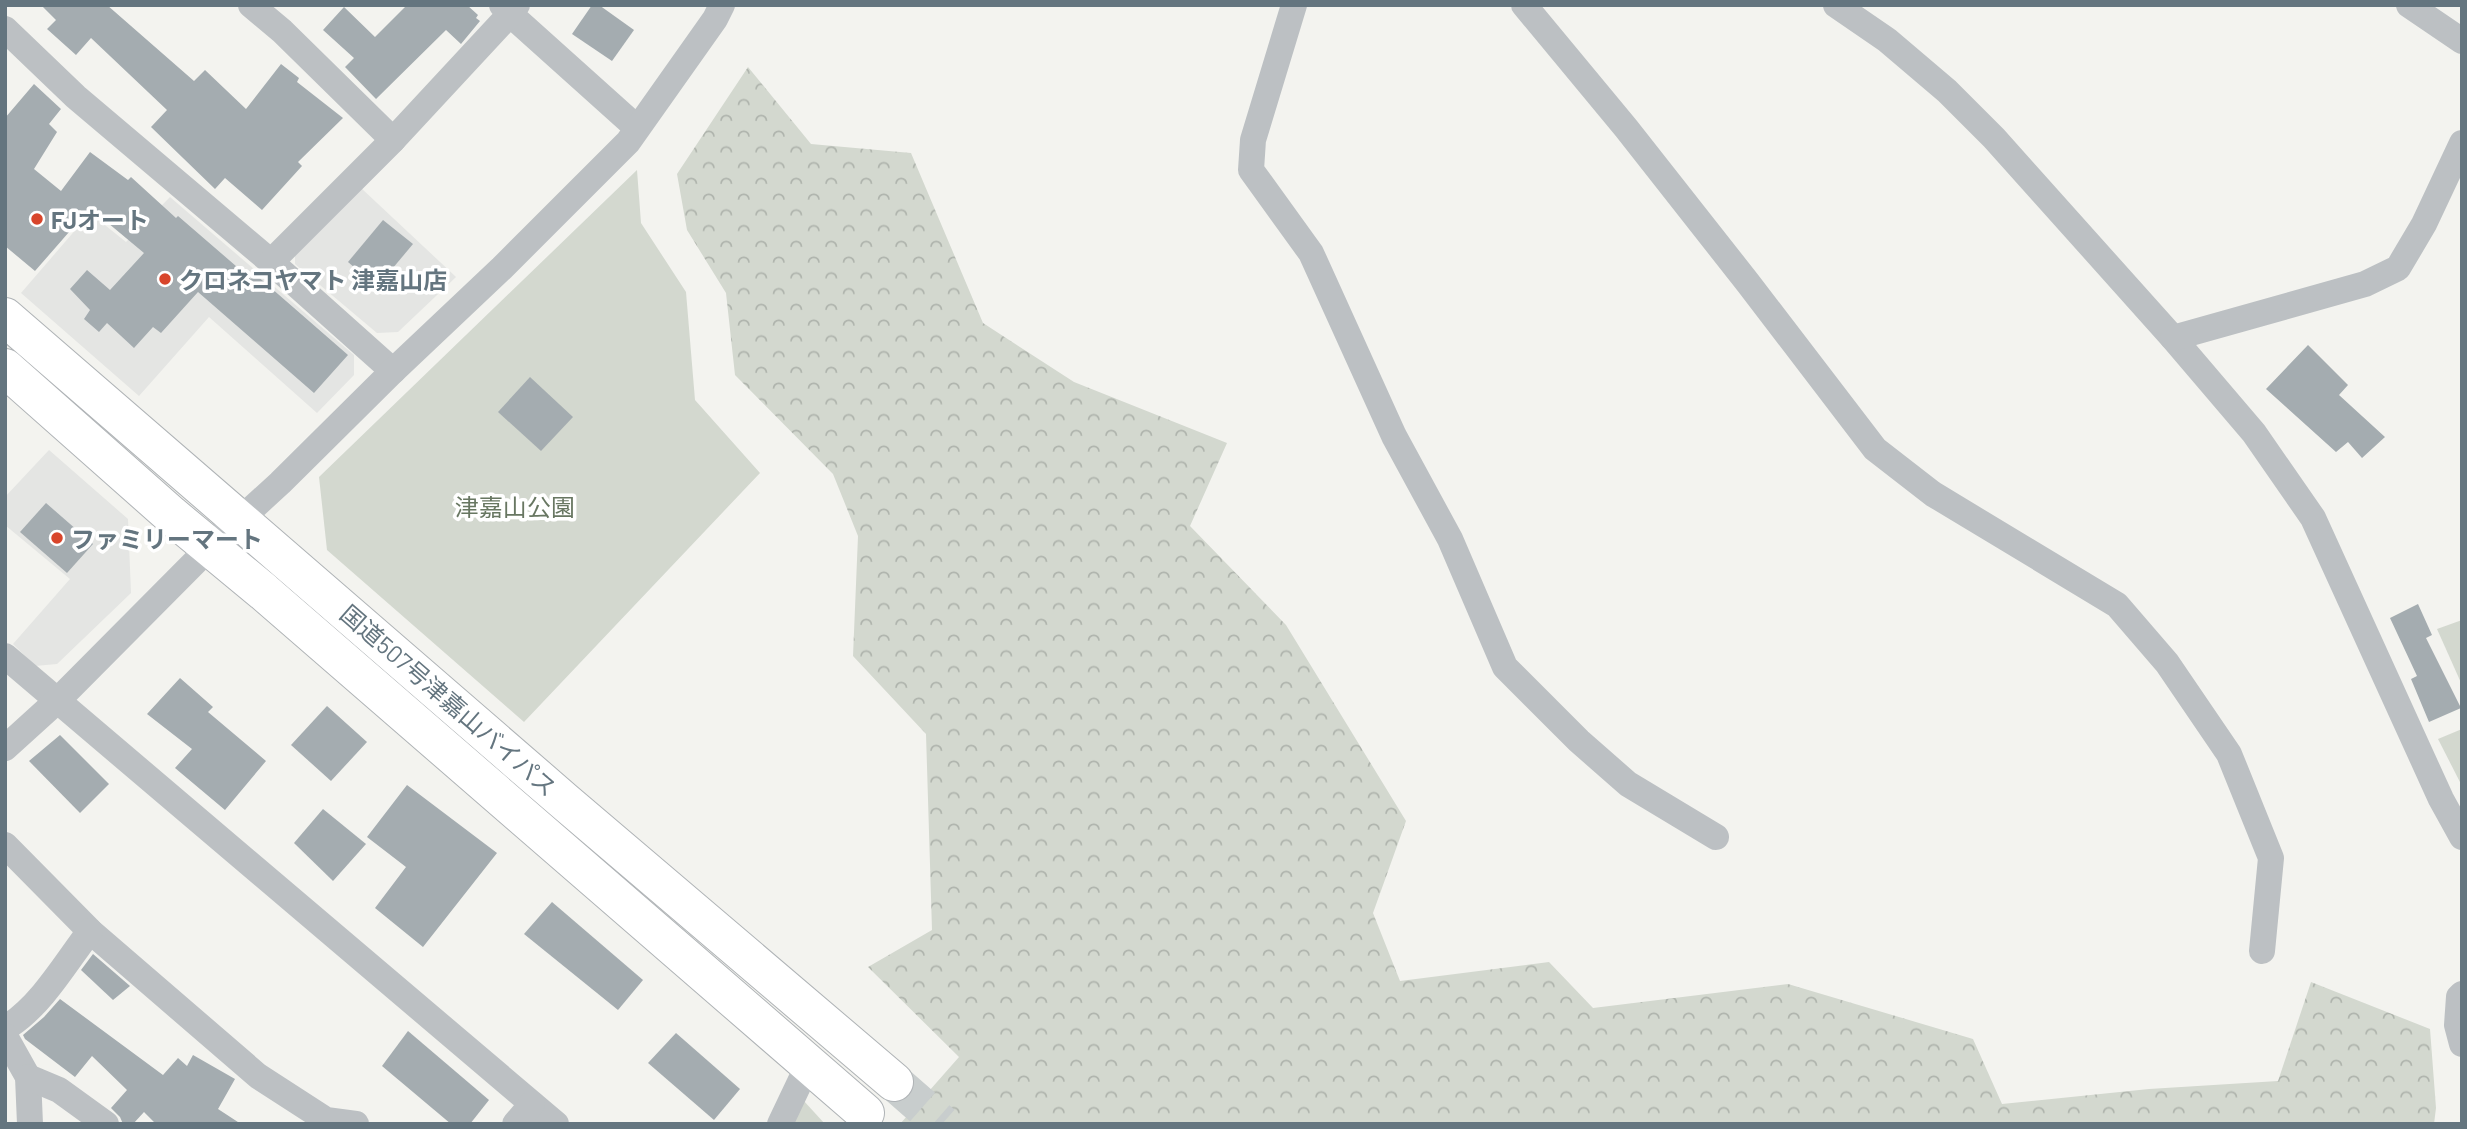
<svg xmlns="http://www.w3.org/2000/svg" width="2467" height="1129" font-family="Barlow,'Noto Sans JP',sans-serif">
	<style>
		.built { fill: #e4e5e3 }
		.forest { fill: url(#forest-crowns) }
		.green { fill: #d3d8cf }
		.building { fill: #a4acb0 }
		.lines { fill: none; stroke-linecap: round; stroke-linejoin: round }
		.highway-tunnel { stroke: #c8cdcd; stroke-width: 38; stroke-dasharray: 38 19; stroke-linecap: butt }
		.highway-casing { stroke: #afb3b6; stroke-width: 40 }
		.minor { stroke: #bcc0c3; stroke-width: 26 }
		.highway { stroke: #fff; stroke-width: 38 }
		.poi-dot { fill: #d8452b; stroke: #fff; stroke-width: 2.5 }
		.labels { text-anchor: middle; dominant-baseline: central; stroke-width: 7; stroke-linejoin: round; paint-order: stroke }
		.poi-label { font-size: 24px; font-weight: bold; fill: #64757f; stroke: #fff; text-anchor: start }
		.park-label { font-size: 24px; fill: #687762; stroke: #fff }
		.street-label { font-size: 24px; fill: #64757f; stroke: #fff }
	</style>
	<defs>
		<pattern id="forest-crowns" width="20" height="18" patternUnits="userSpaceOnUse" patternTransform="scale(1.75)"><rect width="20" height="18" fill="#d3d8cf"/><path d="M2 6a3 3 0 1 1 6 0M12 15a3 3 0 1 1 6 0" fill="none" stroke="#afb4ad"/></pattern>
	</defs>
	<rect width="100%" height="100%" fill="#f3f3ef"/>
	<!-- built -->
	<g class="built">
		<polygon points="361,188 456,277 398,332 377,333 295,264 295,251"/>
		<polygon points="170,197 354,355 354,375 317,413 209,317 139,396 21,293 90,213 126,242"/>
		<polygon points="49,450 128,519 131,593 57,664 35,666 13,644 70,579 5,525 5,497"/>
	</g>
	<!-- forest -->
	<polygon class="forest" points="748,67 811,144 911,153 983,323 1074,382 1227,443 1190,526 1286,625 1406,821 1373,913 1400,981 1549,962 1593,1008 1788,984 1973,1039 2002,1104 2149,1089 2278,1081 2311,982 2430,1029 2436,1108 2434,1124 900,1124 959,1057 868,967 932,930 926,734 853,656 858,536 833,474 735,375 726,293 687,230 677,174"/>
	<!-- green -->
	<g class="green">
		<polygon points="637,170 641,223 686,292 695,400 760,473 524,722 327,550 319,477"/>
		<polygon points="2462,620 2462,685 2437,629"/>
		<polygon points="2462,729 2462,786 2438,739"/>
		<polygon points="803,1100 825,1124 793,1124"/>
	</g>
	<!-- building -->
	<g class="building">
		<polygon points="41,5 107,5 194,81 205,70 246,109 281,64 299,78 297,82 343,118 298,162 302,166 262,210 225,178 215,189 151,127 167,110 91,38 76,55 47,29 56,20"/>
		<polygon points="407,5 467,5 478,15 476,18 480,21 461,44 446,30 376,99 345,67 354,58 323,30 344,7 375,37"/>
		<polygon points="592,5 599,5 634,30 612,61 572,34"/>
		<polygon points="34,84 61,109 49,124 57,132 34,169 61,191 90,152 128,180 131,177 176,218 178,216 251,279 255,274 348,355 314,393 198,292 161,333 153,327 134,348 107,323 99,332 84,319 90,310 70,289 87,270 110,290 144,253 90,208 35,271 5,246 5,118"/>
		<polygon points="383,220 413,244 377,287 348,262"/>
		<polygon points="2308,345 2348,385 2339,395 2385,437 2362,458 2348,442 2336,452 2266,389"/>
		<polygon points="530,377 573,417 541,451 498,412"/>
		<polygon points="46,503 93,544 67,573 20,532"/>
		<polygon points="2418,604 2432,635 2426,638 2461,708 2429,722 2411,679 2417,676 2390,618"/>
		<polygon points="180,678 213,707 208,712 266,761 225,810 175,768 192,749 147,714"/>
		<polygon points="327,706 367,742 331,781 291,745"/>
		<polygon points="60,735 109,784 80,813 29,761"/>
		<polygon points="407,785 497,853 423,947 375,908 406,867 367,837"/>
		<polygon points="323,809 366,844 333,881 294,843"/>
		<polygon points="552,902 643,980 618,1010 524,934"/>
		<polygon points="93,954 130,986 113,1000 81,970"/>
		<polygon points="60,999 163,1075 178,1058 187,1066 193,1055 235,1079 218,1109 241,1124 156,1124 144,1112 133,1124 123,1124 120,1117 111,1108 127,1090 92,1056 75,1077 25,1039 23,1035 44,1017"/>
		<polygon points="408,1031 489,1100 470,1124 451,1124 382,1066"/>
		<polygon points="676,1033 740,1089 714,1120 648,1063"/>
	</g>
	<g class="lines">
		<!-- highway-tunnel -->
		<polyline class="highway-tunnel" points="894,1082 942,1124"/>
		<!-- highway casing -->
		<g class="highway-casing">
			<g id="highway">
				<polyline points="5,317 564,801 894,1082"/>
				<polyline points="5,368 171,515 264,592 865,1113"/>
			</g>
		</g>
		<!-- minor -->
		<g class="minor">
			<polyline points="251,5 282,31 393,140"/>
			<polyline points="517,5 510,14 637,128"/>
			<polyline points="1294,5 1253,140 1251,170 1311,253 1394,436 1450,539 1505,667 1579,741 1628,784 1716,837"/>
			<polyline points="1524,5 1626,128 1748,283 1875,449 1933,494 2117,605 2167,663 2229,754 2271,858 2262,951"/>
			<polyline points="1836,5 1887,40 1947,91 1994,138 2173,338 2254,433 2313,518 2441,799 2462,837"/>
			<polyline points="2409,5 2462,41"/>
			<polyline points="5,29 76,97 271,262 393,371"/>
			<polyline points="271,262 393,140 510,14 502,5"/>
			<polyline points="2173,338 2365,284 2398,268 2424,224 2462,143"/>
			<polyline points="5,656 556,1124"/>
			<polyline points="5,748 58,700 210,547 280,483 393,371 502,268 628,142 715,19 722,5"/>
			<polyline points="5,845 90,931 258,1076 326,1120 356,1124"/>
			<polyline points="2462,994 2459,997 2457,1025 2462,1044"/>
			<path d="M 5,1024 L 10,1025 C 43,1003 66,962 90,931"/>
			<polyline points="5,1036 28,1077 30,1124"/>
			<polyline points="28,1077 59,1090 106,1124"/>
			<polyline points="515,1124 532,1104"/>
			<polyline points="780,1124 809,1063"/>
		</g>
		<!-- highway -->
		<use href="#highway" class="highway"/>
	</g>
	<!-- markers -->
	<g class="poi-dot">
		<circle cx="37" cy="219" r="7"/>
		<circle cx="165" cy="279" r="7"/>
		<circle cx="57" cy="538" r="7"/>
	</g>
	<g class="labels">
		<!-- poi labels -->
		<g class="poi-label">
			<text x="51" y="219">FJオート</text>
			<text x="179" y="279">クロネコヤマト 津嘉山店</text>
			<text x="71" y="538">ファミリーマート</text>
		</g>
		<!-- park labels -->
		<g class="park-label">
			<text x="515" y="506">津嘉山公園</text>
		</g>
		<!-- street labels -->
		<g class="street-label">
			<text transform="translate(449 700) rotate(41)">国道507号津嘉山バイパス</text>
		</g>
	</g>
	<!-- border -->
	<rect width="2467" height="1129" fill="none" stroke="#64757f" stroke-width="14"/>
</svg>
